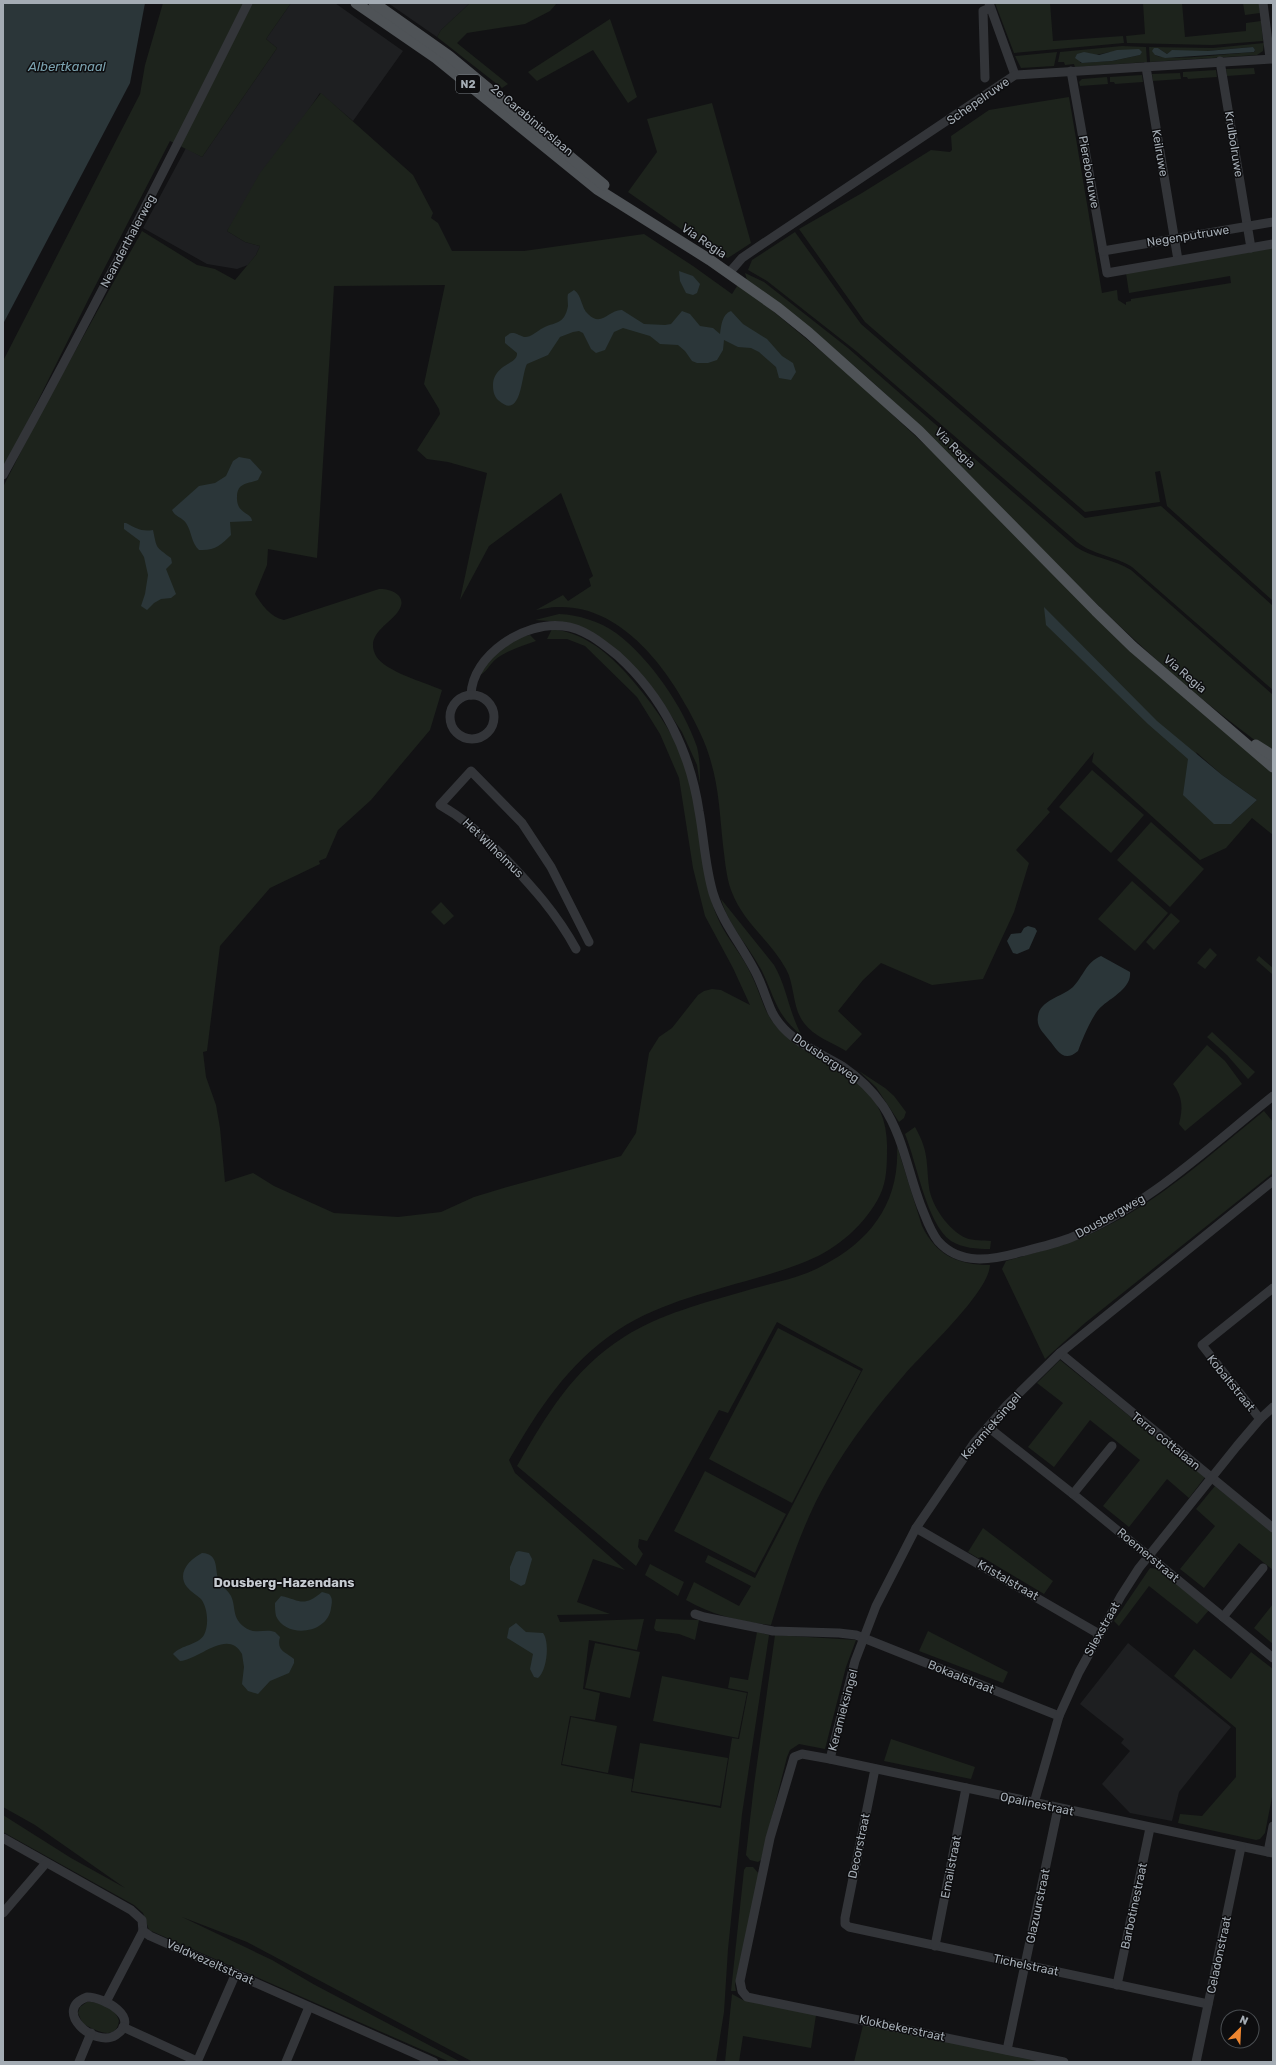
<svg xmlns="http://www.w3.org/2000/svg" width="1276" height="2065" font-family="Rubik,sans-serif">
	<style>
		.built { fill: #1e1f21 }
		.green { fill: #1d231c; fill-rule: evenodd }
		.water { fill: #2b3639 }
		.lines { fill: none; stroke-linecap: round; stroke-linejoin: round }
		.minor { stroke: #333539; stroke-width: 9 }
		.major { stroke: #4f5357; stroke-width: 11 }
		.labels { text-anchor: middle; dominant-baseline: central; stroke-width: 3; stroke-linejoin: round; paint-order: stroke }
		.shield { fill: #0d0d0f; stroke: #777c82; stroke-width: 1 }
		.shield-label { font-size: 11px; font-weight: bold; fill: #a4acb4 }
		.street-label { font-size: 12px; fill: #a4acb4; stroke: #0d0d0f }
		.water-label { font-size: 13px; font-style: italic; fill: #7ba2af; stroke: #0d0d0f }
		.neighbourhood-label { font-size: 13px; font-weight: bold; fill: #c5cad0; stroke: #0d0d0f }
	</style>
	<rect width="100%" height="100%" fill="#121214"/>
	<!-- built -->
	<g class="built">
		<polygon points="291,3 335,3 403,51 353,121 320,93 227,231 245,242 260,246 256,255 248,265 237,269 207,264 143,228 186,148 202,157 277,48 266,39"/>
		<polygon points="388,3 470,3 441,30 437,37"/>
		<polygon points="1128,1643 1231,1727 1179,1792 1172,1821 1130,1813 1102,1784 1130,1751 1121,1743 1124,1739 1080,1704"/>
	</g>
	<!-- green -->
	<g class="green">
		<polygon points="163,3 291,3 266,39 277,48 202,157 170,141 88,300 3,471 3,361 140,94 145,65"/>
		<polygon points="470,3 557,3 550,11 525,24 467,33 457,43 508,84 502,88 437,37 441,30"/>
		<polygon points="995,3 1050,3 1053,41 1123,36 1124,43 1014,53"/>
		<polygon points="1143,3 1182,3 1185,37 1246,31 1246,23 1261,21 1263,41 1212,45 1127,43 1126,36 1145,34"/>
		<polygon points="1243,3 1259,3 1260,13 1245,15"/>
		<polygon points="610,19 637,97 628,103 593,50 537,81 528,72"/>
		<path d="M 1264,43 L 1263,51 L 1257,55 L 1150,62 L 1149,47 L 1213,48 ZM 1253,47 L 1255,51 L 1254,52 C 1234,53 1168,62 1155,55 L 1158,48 L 1167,54 L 1171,51 L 1207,51 Z"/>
		<path d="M 1122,46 L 1146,47 L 1147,62 L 1075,67 L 1074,64 L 1065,65 L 1064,62 L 1058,62 L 1060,52 ZM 1110,52 L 1140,55 L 1112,61 L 1080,63 L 1087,53 L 1096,55 Z"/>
		<polygon points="1057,52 1054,66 1021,68 1015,56"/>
		<polygon points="1254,68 1255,74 1227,76 1226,69"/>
		<polygon points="1216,70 1217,77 1188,79 1187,77 1183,77 1183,72"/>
		<polygon points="1180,73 1181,79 1153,81 1152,74"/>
		<polygon points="1142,75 1143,82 1115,84 1114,82 1110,82 1110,77"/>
		<polygon points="1107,77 1108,84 1080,86 1079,82 1082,79"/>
		<path d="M 321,93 L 413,175 L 433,213 L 431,218 L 438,223 L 452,251 L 524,251 L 644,234 L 693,266 L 732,294 L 739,283 L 851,376 L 939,458 L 1156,674 L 1273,770 L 1273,835 L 1252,818 L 1226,848 L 1200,860 L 1092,762 L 1094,752 L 1047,809 L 1050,812 L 1016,850 L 1029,863 L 1014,912 L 983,979 L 932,985 L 881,963 L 863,980 L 838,1011 L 862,1034 L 846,1051 C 833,1043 813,1036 804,1023 C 792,1008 795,985 786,969 C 770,940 743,923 731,890 C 726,876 725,860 723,845 C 720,817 719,789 711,762 C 706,743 697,726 688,709 C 663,662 617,604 557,607 C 550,607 543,609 536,610 L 563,595 L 568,601 L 591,586 L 589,579 L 593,576 L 561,493 L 489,546 L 460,600 L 487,473 L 448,462 L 427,459 L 417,450 L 440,414 L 439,409 L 424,384 L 445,285 L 334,286 L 317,558 L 268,549 L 267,565 L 255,594 C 262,605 270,617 284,620 L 379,589 C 391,588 408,596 399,610 C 391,624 364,634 376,656 C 386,672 424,682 442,690 L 430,730 L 371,800 L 338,830 L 326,858 L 319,861 L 320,864 L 270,888 L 220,946 L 207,1051 L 203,1052 L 206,1077 L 216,1105 L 220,1128 L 225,1182 L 253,1173 L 274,1186 L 334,1213 L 398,1217 L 441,1212 L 474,1197 L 507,1187 L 621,1156 L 636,1133 L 649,1053 L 659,1037 L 672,1028 L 698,995 L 704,991 L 712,989 L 721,990 L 750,1005 L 733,968 L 705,916 L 693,868 L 679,778 L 660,734 L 637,697 L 585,646 L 567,639 L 547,639 L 552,629 C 583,633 605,650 626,673 C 652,702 676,735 688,773 C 702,822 698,877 720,923 C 729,941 743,956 751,974 C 760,991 763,1012 777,1027 C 785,1035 798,1040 807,1047 C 852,1077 888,1094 887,1148 C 887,1163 887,1181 880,1195 C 866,1224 837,1249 807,1261 C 746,1286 675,1293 618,1330 C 567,1364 539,1409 509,1460 L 515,1473 L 625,1570 L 593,1559 L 577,1602 L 610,1614 L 557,1615 L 560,1622 L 644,1619 L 637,1650 L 589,1640 L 583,1689 L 600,1693 L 595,1720 L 570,1716 L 561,1765 L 633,1779 L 631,1792 L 721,1808 L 732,1738 L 739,1739 L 748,1692 L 728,1688 L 730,1677 L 748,1680 L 757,1632 L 769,1635 L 742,1814 L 728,1949 L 724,2012 L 716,2062 L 473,2062 L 247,1942 L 182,1917 L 272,1960 L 315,1985 L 461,2062 L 450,2062 L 149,1930 L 143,1913 L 134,1905 L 3,1832 L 3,1815 L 71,1858 L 125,1888 L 35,1825 L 3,1807 L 3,487 L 39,416 L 142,231 L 197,265 L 215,269 L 235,280 L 256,255 L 260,246 L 245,242 L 227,231 L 260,173 ZM 1196,752 L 1222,775 L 1257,800 L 1231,824 Z"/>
		<polygon points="1069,97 1102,293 1117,290 1118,300 1126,305 1126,302 1131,301 1131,299 1231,283 1230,276 1129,293 1126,273 1273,248 1273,601 1167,506 1160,471 1155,472 1160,502 1085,512 865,322 799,229 862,193 931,150 950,152 952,150 951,136 989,110"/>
		<polygon points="712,103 751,243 728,258 711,250 628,192 657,152 647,119"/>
		<path d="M 795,232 L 861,324 L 1085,518 L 1161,506 L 1273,606 L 1273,690 L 1132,567 C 1115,556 1093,555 1077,542 L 856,351 L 767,281 L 748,270 L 752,260 Z"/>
		<path d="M 745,273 L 764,282 L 848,348 L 1076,547 C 1093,558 1113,559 1131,570 L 1273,695 L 1273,753 C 1129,652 1019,520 892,400 C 846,357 798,318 747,280 Z"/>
		<path d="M 559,614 C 579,615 599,621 616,633 C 650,658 684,708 697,747 C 700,759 700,772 700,784 L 697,765 L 682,732 L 656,693 L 627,660 L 562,622 L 535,620 Z"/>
		<path d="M 530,635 L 536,641 C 522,646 508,650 496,659 C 489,665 486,673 478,676 C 488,658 509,638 530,635 Z"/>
		<polygon points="1092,770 1144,815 1111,853 1059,807"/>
		<polygon points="1151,822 1204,869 1170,907 1117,860"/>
		<polygon points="1132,881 1168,913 1135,951 1098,919"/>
		<path d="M 721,899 L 774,965 C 787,987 789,1013 802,1036 C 776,1015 775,998 762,971 C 749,946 729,927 721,899 Z"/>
		<polygon points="441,902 454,916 444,925 431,912"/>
		<polygon points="1171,913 1180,921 1154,950 1146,942"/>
		<polygon points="1210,948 1217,955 1205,969 1197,963"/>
		<polygon points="1259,956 1273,968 1273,975 1256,960"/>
		<polygon points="1212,1032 1255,1072 1248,1079 1227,1055 1207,1037"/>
		<path d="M 1207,1045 L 1225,1061 L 1242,1084 L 1185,1131 L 1179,1124 C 1183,1109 1183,1097 1173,1084 Z"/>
		<polygon points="859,1071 885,1088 894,1096 906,1112 904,1118 899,1122 876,1087"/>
		<path d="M 1264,1111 L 1273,1122 L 1273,1173 L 1085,1323 L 1045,1359 L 1002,1269 L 1006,1261 C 1037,1252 1069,1245 1099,1230 C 1160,1201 1212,1153 1264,1111 Z"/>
		<path d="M 915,1127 C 929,1152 926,1161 929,1187 C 931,1205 949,1231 966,1238 C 973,1241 983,1240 991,1241 L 990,1249 C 977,1249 962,1248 951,1241 C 926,1223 917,1163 905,1134 Z"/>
		<path d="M 897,1146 L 922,1226 C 936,1255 958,1265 990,1265 C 989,1292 924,1352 905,1374 C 877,1406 850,1441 828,1479 C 802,1524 786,1575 771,1625 C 740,1622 713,1615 686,1600 L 694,1582 L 739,1606 L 751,1586 L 705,1562 L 708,1555 L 755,1578 L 863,1369 L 777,1322 L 728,1413 L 719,1410 L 647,1541 L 639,1539 L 638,1547 L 643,1554 L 636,1566 L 517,1466 C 546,1416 573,1369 624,1337 C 660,1314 704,1303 745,1291 C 771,1283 798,1279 822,1266 C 871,1241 900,1202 897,1146 Z"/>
		<polygon points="778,1328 861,1371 792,1503 709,1459"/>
		<polygon points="1060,1360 1205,1477 1189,1498 1167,1479 1129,1527 1103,1506 1140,1460 1090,1420 1054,1467 1028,1447 1063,1403 1037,1383"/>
		<polygon points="705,1471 786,1514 755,1573 674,1531"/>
		<polygon points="1215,1486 1273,1533 1273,1570 1239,1543 1204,1588 1180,1569 1215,1526 1196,1509"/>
		<polygon points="983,1528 1053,1581 1044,1594 982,1557 978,1558 968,1552"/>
		<polygon points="650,1564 684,1582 678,1596 645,1575"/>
		<polygon points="1150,1568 1158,1569 1209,1610 1197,1624 1149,1586 1119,1626 1114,1621"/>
		<polygon points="1273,1604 1273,1644 1254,1628"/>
		<polygon points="656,1619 699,1620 695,1640 679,1634 656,1631 654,1628"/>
		<polygon points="928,1631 1008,1672 1003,1683 919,1651"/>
		<polygon points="775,1635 856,1640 846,1667 825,1749 799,1744 790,1750 787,1757 761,1860 758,1862 750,1860 746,1855 754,1785"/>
		<polygon points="595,1643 640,1652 630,1698 585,1688"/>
		<polygon points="1194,1649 1231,1679 1251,1652 1273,1669 1273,1792 1265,1833 1260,1839 1256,1840 1178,1823 1180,1814 1202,1816 1236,1777 1236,1728 1174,1676"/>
		<polygon points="662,1676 747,1693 738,1738 653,1721"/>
		<polygon points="571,1717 617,1726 608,1773 562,1764"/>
		<polygon points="891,1739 975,1767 971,1779 884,1761"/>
		<polygon points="640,1743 728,1758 720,1806 632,1791"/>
		<polygon points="746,1867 753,1867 759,1874 735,1985 736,1991 731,1991 744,1870"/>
		<polygon points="732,1994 743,2000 816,2015 811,2048 743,2036 739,2062 725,2062"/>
		<path d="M 87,2002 C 99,2001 116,2008 119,2021 C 116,2042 95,2030 83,2024 L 78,2013 L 80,2007 Z"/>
		<polygon points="864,2021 1060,2062 854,2062"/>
	</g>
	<!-- water -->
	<g class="water">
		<polygon points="3,3 145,3 130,83 3,324"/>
		<polygon points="1253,47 1255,50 1254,52 1165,58 1155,55 1152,51 1154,48 1158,48 1167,54 1172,50 1207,51"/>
		<polygon points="1139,49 1142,52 1140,55 1112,61 1082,63 1075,58 1077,54 1084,52 1099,55 1117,50"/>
		<polygon points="679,271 693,276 700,284 697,293 693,295 686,293 680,281"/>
		<path d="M 574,290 C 582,295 581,308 588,314 C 602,328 609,309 622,310 L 644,324 L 665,325 L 671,324 L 682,311 L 690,314 L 700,326 L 713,328 L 720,334 C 721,326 722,314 731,311 L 743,324 L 767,339 L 782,356 L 793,363 L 796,372 L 791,380 L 779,378 L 776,367 L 759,352 L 751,348 L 738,347 L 724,340 L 723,350 L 717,360 L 708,363 L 697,363 L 692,361 L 685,351 L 678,345 L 660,344 L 650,336 L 623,328 L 614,332 L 605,350 L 596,353 L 591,349 L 583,333 L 579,331 L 573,332 L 560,337 L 548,355 L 527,364 C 521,374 522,422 498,400 C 494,396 493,391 493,385 C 494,363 518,365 517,353 L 505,343 L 505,337 C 513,330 515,334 524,337 C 530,338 536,332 541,329 C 555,321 564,326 568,306 C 568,302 567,298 568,294 Z"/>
		<path d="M 239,457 L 250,459 L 262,472 L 258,480 C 248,484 238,482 237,496 C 236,515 252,512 252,521 L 230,522 L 231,535 C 221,545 215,551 199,550 C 191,543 192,532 186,523 C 182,517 175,517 172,510 L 199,486 L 215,483 L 226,476 L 233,461 Z"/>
		<path d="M 124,523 L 126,523 C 136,528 141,532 153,530 C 157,549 155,546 171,558 L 172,563 L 166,569 L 176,594 L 171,598 L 161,599 L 154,603 L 147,610 L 141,606 L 145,594 L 148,575 L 144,557 L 139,549 L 140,541 L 124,529 Z"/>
		<polygon points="1044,607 1157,721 1222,775 1257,800 1231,824 1214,824 1183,795 1188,759 1148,724 1046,625"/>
		<polygon points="1028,926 1035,928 1037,931 1029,949 1017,954 1013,953 1007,941 1011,934 1021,933 1024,928"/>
		<path d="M 1101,956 L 1130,972 C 1132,989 1108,999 1099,1009 C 1091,1018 1082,1040 1078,1051 C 1063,1064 1057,1049 1049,1040 C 1043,1032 1036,1027 1038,1016 C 1040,1000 1062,997 1073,987 C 1083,977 1086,962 1101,956 Z"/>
		<polygon points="519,1551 529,1553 532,1559 525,1584 521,1586 510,1580 510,1567 516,1552"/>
		<path d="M 202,1553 C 220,1554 214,1570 219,1581 C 222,1587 228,1590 231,1596 C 236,1607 232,1617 243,1626 C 255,1636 264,1628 275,1632 L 280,1637 C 276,1651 286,1652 294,1659 L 294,1663 L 289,1673 L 270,1681 L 258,1694 L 248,1691 L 242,1684 L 244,1667 L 242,1654 C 228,1628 200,1659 180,1661 L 173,1654 C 181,1645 198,1645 204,1635 C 209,1626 208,1608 201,1599 C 197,1595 191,1592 187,1587 C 176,1573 190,1559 202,1553 Z"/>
		<path d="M 322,1592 L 329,1594 C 333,1598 332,1603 331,1608 C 328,1634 286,1639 276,1616 C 275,1612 275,1607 275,1603 L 281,1596 C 300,1600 303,1608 322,1592 Z"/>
		<path d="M 516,1623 L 526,1632 L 543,1633 C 550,1642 547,1671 538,1678 L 534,1677 L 530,1669 L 533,1654 L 507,1638 L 509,1628 Z"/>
	</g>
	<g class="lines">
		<!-- minor -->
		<g class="minor">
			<polyline points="989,3 1015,75"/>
			<polyline points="1263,3 1270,58"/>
			<polyline points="1220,61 1251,248"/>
			<polyline points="1146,67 1178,260"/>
			<polyline points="1071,71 1107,273 1273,244"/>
			<polyline points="985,78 983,11 990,8"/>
			<polyline points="1103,251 1273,222"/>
			<polyline points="729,273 742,258 758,247 1015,75 1273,59"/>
			<path d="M 3,475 C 89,320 169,162 248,3"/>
			<path d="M 471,695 C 472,655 525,621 563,626 C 584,628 602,643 618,656 C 663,697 690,751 699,811 C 704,838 705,866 713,893 C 722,922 741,944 755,971 C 762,984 766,999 772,1012 C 786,1040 817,1051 842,1066 C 858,1077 872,1090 883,1106 C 903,1136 908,1172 921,1206 C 926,1218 930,1231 938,1241 C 960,1266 992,1260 1021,1252 C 1037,1248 1054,1244 1070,1238 C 1147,1207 1209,1147 1273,1096"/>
			<circle cx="472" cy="717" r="22"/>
			<path d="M 576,949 C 557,914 532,886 504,857 C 482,836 467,820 440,805 L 471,771 L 522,823 L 551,867 L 589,942"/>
			<polyline points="1060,1353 1273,1528"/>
			<polyline points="1260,1419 1202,1345 1273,1288"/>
			<polyline points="988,1427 1073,1494 1273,1658"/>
			<polyline points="1073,1494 1112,1446"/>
			<polyline points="916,1528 1099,1634"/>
			<polyline points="695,1614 704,1617 773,1631 839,1633 856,1635 1059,1716"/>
			<polyline points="1223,1617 1263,1568"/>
			<polyline points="830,1759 855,1661 876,1606 916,1528 974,1443 1007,1405 1060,1353 1273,1181"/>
			<polyline points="875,1769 845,1918 845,1924 849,1927 1208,2004"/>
			<polyline points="1034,1803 1059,1716 1079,1672 1121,1596 1139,1568 1237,1446 1260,1419 1273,1407"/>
			<polyline points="3,1838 131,1910 142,1920 143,1931 150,1936 434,2062"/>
			<polyline points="1268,1852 1273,1826"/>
			<polyline points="3,1913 46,1863"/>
			<polyline points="935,1946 966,1788"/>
			<polyline points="1117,1985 1150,1828"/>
			<path d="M 87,1997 C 104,1997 142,2018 116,2035 C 95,2049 51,2010 87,1997 Z"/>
			<polyline points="106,2002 143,1931"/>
			<polyline points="123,2027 197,2061"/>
			<polyline points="1007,2050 1058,1808"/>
			<polyline points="79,2062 91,2033"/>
			<polyline points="197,2062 236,1973"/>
			<polyline points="286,2062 309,2007"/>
			<polyline points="1064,2062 747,1997 742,1991 740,1981 770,1838 794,1757 802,1754 830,1759 1273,1853"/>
			<polyline points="1196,2062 1241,1847"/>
		</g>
		<!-- major -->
		<g class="major">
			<polyline points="356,3 436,58 597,189 710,260 778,308 809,333 919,431 1096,611 1133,647 1273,767"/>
			<polyline points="374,3 449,56 604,185"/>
			<polyline points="1256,745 1273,756"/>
		</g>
	</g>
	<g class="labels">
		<!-- shield labels -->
		<rect class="shield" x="456" y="75" width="24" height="18" rx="3"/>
		<g class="shield-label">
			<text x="468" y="84">N2</text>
		</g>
		<!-- street labels -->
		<g class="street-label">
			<text transform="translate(978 101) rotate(-35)">Schepelruwe</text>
			<text transform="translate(532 120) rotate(40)">2e Carabinierslaan</text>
			<text transform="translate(1234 144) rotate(81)">Krulbolruwe</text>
			<text transform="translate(1160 153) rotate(80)">Keilruwe</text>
			<text transform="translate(1089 172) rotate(80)">Pierebolruwe</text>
			<text transform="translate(1188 236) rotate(-9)">Negenputruwe</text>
			<text transform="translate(128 241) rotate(-62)">Neanderthalerweg</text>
			<text transform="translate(704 241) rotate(34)">Via Regia</text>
			<text transform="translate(955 448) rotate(45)">Via Regia</text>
			<text transform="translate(1185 674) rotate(40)">Via Regia</text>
			<text transform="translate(493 848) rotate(44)">Het Wilhelmus</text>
			<text transform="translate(826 1058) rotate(34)">Dousbergweg</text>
			<text transform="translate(1110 1216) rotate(-29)">Dousbergweg</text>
			<text transform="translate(1231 1383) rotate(51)">Kobaltstraat</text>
			<text transform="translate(991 1426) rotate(-49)">Keramieksingel</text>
			<text transform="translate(1166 1441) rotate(39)">Terra cottalaan</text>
			<text transform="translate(1148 1555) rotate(40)">Roemerstraat</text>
			<text transform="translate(1008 1580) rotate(30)">Kristalstraat</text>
			<text transform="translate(1102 1629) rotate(-61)">Silexstraat</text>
			<text transform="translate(961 1677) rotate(22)">Bokaalstraat</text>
			<text transform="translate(843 1710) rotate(-75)">Keramieksingel</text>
			<text transform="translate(1037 1804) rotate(12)">Opalinestraat</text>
			<text transform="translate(859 1846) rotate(-78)">Decorstraat</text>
			<text transform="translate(951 1867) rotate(-79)">Emailstraat</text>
			<text transform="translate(1038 1906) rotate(-78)">Glazuurstraat</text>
			<text transform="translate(1134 1906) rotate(-78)">Barbotinestraat</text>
			<text transform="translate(1219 1955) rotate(-78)">Celadonstraat</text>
			<text transform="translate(210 1962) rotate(24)">Veldwezeltstraat</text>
			<text transform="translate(1026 1965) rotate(12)">Tichelstraat</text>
			<text transform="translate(902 2028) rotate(12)">Klokbekerstraat</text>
		</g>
		<!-- water labels -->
		<g class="water-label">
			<text x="67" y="66">Albertkanaal</text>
		</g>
		<!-- neighbourhood labels -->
		<g class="neighbourhood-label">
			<text x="284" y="1582">Dousberg-Hazendans</text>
		</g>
	</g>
	<!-- border -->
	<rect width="1276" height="2065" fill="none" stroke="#a4acb4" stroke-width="8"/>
	<!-- north arrow -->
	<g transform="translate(1240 2029) rotate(24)"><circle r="19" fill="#0d0d0f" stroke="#494d51"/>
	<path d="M0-3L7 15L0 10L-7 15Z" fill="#ed8530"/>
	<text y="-6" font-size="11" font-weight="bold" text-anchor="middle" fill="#a4acb4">N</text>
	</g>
</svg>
